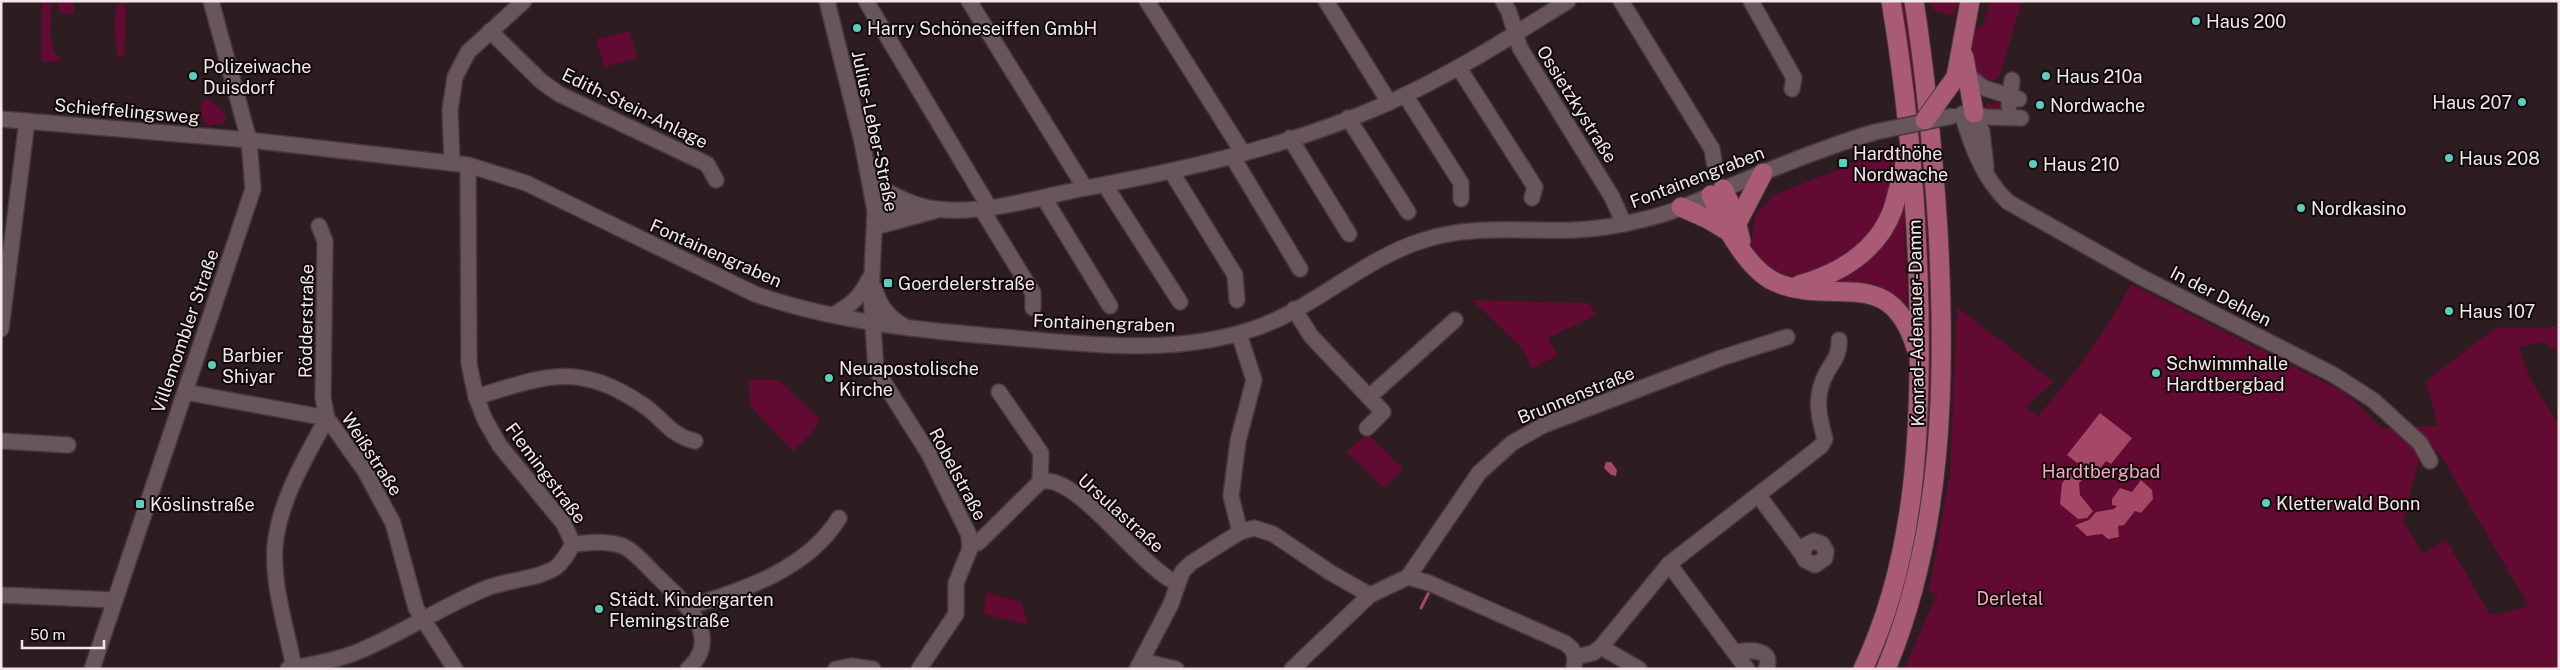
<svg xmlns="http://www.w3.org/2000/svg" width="2560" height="670" font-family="'Public Sans',sans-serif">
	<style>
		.green { fill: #620a31; fill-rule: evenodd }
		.water { fill: #a44866 }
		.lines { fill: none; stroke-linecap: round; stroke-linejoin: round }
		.stream { stroke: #a44866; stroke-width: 3 }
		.minor-casing { stroke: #46383c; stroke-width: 18 }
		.major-casing { stroke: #46383c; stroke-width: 21 }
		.minor { stroke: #69565b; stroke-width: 15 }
		.major { stroke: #a95a74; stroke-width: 19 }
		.minor-bridge-casing { stroke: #46383c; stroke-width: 18; stroke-linecap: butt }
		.major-bridge-casing { stroke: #46383c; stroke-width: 21; stroke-linecap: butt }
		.minor-bridge { stroke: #69565b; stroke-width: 15 }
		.major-bridge { stroke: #a95a74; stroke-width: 19 }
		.poi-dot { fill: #5bcebc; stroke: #110a0b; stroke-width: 2 }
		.labels { text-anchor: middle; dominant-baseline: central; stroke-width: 4; stroke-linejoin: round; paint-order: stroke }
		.poi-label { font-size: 18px; fill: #f2e7e9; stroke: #110a0b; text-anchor: start }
		.street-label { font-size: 18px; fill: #f2e7e9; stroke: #110a0b }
		.park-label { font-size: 18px; fill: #f4a8bc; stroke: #110a0b }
	</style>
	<rect width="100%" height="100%" fill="#2d1d21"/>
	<!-- green -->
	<g class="green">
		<path d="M 42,1 L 52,1 C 51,22 46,47 62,61 L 41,61 Z"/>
		<polygon points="59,1 74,1 74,14 59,13"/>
		<path d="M 124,1 L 124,8 L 126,8 L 124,57 L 118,57 C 117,44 108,5 124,1 Z"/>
		<polygon points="1899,1 1908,1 1931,226 1935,389 1919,543 1880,669 1871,669 1923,462"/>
		<polygon points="1931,1 1959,1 1953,16 1932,9"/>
		<polygon points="1990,1 2022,1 2000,74 1994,82 1984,77 1981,79 1973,64 1971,31 1983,25"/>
		<polygon points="630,31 637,58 604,67 596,39"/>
		<path d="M 206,99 L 212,100 L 227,117 L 224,123 L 208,126 C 200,118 201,113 201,103 Z"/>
		<polygon points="2001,102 2003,107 1988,113 1986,104"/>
		<polygon points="1896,145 1896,175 1888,208 1851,257 1819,274 1791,277 1767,267 1751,247 1755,216 1774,195 1842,168 1889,146"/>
		<polygon points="1905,182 1907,198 1904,233 1908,315 1818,285 1843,275"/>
		<path d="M 2131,284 L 2346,393 L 2382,428 L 2438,426 L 2426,381 L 2497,327 L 2559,327 L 2559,352 L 2542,342 L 2519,347 L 2529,376 L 2559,426 L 2559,669 L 1904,669 L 1937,594 L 1929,592 L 1950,473 L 1957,307 L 2054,382 L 2025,407 L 2038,416 C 2074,375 2106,332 2131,284 ZM 2438,451 L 2529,606 L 2495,615 L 2490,614 L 2446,540 L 2423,554 L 2403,521 L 2418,463 Z"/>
		<polygon points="1472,300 1589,303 1596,315 1548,338 1558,355 1532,369 1522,348"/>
		<polygon points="749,380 779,380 820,420 811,433 793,451 750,406"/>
		<polygon points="1367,433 1403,469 1384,488 1347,452"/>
		<polygon points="986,592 1021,602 1028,625 984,614"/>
	</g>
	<!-- water -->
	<g class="water">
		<polygon points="2100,413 2132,438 2111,464 2106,461 2094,476 2067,455"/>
		<polygon points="1606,462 1611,462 1617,470 1616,476 1611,475 1604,468"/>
		<polygon points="2072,472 2082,480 2079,483 2080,495 2093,511 2087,518 2078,519 2060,504 2062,483"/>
		<polygon points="2141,480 2152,490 2153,499 2141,513 2135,511 2124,525 2118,526 2119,537 2108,539 2102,534 2087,536 2075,525 2089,520 2096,512 2114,509 2117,506 2112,505 2112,499 2120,488 2132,492"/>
	</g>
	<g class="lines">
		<!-- stream -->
		<polyline class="stream" points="1421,608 1430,590"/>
		<!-- minor casing -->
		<g class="minor-casing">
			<g id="minor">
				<polyline points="827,1 862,142 875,211 871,296 876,370 929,454 969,535 970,549 956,583 956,614 919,669"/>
				<polyline points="866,1 989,207"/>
				<polyline points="969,1 1085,188"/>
				<polyline points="1147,1 1243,153"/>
				<polyline points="1326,1 1389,102"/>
				<polyline points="1503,1 1509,12 1520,48 1612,197 1624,224"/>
				<polyline points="1621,1 1712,149 1714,162"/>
				<polyline points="1751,1 1794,78 1792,89"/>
				<polyline points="490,31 542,82 559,94 707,164 716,180"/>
				<polyline points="1459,68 1535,187 1532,198"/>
				<polyline points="1968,76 1984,88 2019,99"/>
				<polyline points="1405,95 1461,183 1461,199"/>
				<polyline points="2009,106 2012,80"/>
				<polyline points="1974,113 1982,132 1986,167"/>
				<path d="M 1962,114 C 1972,147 1983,178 2008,202 L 2141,277 L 2334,375 L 2373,400 L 2420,443 L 2430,461"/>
				<polyline points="1963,114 1974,113 1985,117 2021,118"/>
				<polyline points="1348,118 1408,212"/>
				<path d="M 1,119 L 249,140 L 468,165 L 526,183 L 755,294 C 838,323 927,331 1014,338 C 1094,345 1175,355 1253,329 C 1314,309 1362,259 1424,240 C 1474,224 1525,232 1575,230 C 1599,229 1622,225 1645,219 C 1677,212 1708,196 1738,183 C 1783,164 1828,146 1875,132"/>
				<polyline points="1290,138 1349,234"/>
				<polyline points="1232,156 1300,269"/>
				<polyline points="452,162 450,110 455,77 468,52 524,1"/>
				<polyline points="1171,171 1235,275 1237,300"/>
				<path d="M 871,183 C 892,194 912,206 936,209 C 986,215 1038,197 1086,188 C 1188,169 1295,145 1390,102 C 1453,74 1510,37 1568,1"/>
				<polyline points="1105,185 1180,302"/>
				<polyline points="1044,198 1110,306"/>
				<polyline points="981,208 1033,293 1033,308"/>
				<polyline points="875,211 913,205"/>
				<polyline points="319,226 325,241 323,398 327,418 365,471 393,523 416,608 455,669"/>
				<polyline points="875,227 934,211"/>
				<path d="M 875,289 C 879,306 889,318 904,326"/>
				<polyline points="1294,309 1311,336 1383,412 1367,428"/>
				<path d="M 833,315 C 852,304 859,299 869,279"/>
				<polyline points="1,329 27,121"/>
				<polyline points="1239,334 1254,380 1238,441 1231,496 1240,532"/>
				<polyline points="185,392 327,418"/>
				<polyline points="999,392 1041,453 1040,482"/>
				<path d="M 476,397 C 548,375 579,361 646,407 C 665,421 670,435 695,441"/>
				<polyline points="1369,397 1455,320"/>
				<polyline points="1,441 68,445"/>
				<polyline points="1758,495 1802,554 1806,545 1814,541 1822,544 1826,551 1825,558 1815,565 1805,560 1802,554"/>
				<path d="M 971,543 L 978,543 L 1040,482 C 1075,470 1140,568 1177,583"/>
				<path d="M 573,544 C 590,543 607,540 623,546 C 636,552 647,567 658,577 C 681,600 725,635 688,669"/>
				<polyline points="1669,564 1747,669"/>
				<polyline points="1408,577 1429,583 1565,643 1572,649 1575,657"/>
				<polyline points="1,595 115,600"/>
				<path d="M 688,607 C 742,591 808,569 839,518"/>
				<polyline points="1601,647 1639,669"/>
				<path d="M 1736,652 C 1749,650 1775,648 1766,669"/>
				<polyline points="1143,661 1176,669"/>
				<path d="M 294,668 C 287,629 272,586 275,546 C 279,501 306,457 327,418"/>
				<polyline points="92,669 253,189 249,140 211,1"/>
				<path d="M 288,669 C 310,665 333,661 355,653 C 399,635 438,609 482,590 C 503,580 536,580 555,568 C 563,562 568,553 573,544 L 564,524 L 500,446 L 485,420 L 476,397 L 469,364 L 468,165"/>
				<polyline points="836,669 851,666 873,669"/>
				<polyline points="1137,669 1171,604 1182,572 1191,563 1240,532 1254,528 1273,534 1331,573 1370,595"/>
				<polyline points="1292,669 1370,595 1408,577 1479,473 1512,443 1544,425 1721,358 1787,337"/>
				<path d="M 1574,669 L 1575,657 L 1593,653 L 1601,647 L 1669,564 L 1821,446 L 1825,439 C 1818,415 1814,395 1827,372 C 1834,360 1840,354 1839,340"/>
			</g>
		</g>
		<!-- major casing -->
		<g class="major-casing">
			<g id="major">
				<polyline points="1964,57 1974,113"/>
				<polyline points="1945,92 1956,77 1970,1"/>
				<polyline points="1723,189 1733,210 1741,241"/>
				<path d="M 1711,195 C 1722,222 1747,269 1775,282 C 1834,308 1890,262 1916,348"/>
				<polyline points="1681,207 1708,219 1728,231"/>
				<polyline points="1737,223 1763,173"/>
				<path d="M 1799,285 C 1839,274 1878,251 1893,209 C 1898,192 1902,174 1907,157"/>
				<path d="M 1863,669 C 1916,558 1921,431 1919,310 C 1917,206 1908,103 1891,1"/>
				<path d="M 1886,669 C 1944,530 1946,378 1938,230 C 1933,154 1926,77 1914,1"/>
			</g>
		</g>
		<!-- minor -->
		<use href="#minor" class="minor"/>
		<!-- major -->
		<use href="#major" class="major"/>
		<!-- minor-bridge casing -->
		<g class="minor-bridge-casing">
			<polyline id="minor-bridge" points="1875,132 1953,116"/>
		</g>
		<!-- major-bridge casing -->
		<g class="major-bridge-casing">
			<polyline id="major-bridge" points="1925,120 1945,92"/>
		</g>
		<!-- minor-bridge -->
		<use href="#minor-bridge" class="minor-bridge"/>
		<!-- major-bridge -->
		<use href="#major-bridge" class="major-bridge"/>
	</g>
	<!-- markers -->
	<g class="poi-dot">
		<circle cx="2196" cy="21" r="5"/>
		<circle cx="857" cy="28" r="5"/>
		<circle cx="193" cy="76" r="5"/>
		<circle cx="2046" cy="76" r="5"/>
		<circle cx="2522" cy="102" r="5"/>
		<circle cx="2040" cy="105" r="5"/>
		<circle cx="2449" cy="158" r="5"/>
		<rect x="1838" y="158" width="10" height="10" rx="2.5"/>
		<circle cx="2033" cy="164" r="5"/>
		<circle cx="2301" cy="208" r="5"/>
		<rect x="883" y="278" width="10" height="10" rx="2.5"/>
		<circle cx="2449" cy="311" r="5"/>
		<circle cx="212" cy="365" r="5"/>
		<circle cx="2156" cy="373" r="5"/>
		<circle cx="829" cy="378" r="5"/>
		<circle cx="2266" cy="503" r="5"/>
		<rect x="135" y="499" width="10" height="10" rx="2.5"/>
		<circle cx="599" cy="609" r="5"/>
	</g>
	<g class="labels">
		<!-- poi labels -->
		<g class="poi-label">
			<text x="2206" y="21">Haus 200</text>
			<text x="867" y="28">Harry Schöneseiffen GmbH</text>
			<text x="203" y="66">Polizeiwache<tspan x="203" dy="21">Duisdorf</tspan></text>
			<text x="2056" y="76">Haus 210a</text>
			<text x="2512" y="102" text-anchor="end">Haus 207</text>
			<text x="2050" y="105">Nordwache</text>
			<text x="1853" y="153">Hardthöhe<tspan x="1853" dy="21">Nordwache</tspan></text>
			<text x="2459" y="158">Haus 208</text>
			<text x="2043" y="164">Haus 210</text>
			<text x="2311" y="208">Nordkasino</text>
			<text x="898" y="283">Goerdelerstraße</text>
			<text x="2459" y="311">Haus 107</text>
			<text x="222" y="355">Barbier<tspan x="222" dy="21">Shiyar</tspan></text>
			<text x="2166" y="363">Schwimmhalle<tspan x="2166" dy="21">Hardtbergbad</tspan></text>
			<text x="839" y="368">Neuapostolische<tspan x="839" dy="21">Kirche</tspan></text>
			<text x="2276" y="503">Kletterwald Bonn</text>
			<text x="150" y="504">Köslinstraße</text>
			<text x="609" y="599">Städt. Kindergarten<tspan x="609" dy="21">Flemingstraße</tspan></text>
		</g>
		<!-- street labels -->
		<g class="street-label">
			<text transform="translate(1577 104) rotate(58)">Ossietzkystraße</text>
			<text transform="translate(635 108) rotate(26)">Edith-Stein-Anlage</text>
			<text transform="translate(127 111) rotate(5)">Schieffelingsweg</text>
			<text transform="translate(875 131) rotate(78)">Julius-Leber-Straße</text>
			<text transform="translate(1697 177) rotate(-21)">Fontainengraben</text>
			<text transform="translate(716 253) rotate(24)">Fontainengraben</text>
			<text transform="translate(2221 296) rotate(27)">In der Dehlen</text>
			<text transform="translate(306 321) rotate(-89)">Rödderstraße</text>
			<text transform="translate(1104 323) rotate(2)">Fontainengraben</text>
			<text transform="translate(1916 323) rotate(-91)">Konrad-Adenauer-Damm</text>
			<text transform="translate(185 331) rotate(-71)">Villemombler Straße</text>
			<text transform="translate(1576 395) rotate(-22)">Brunnenstraße</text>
			<text transform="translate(372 454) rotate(57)">Weißstraße</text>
			<text transform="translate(546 473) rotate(53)">Flemingstraße</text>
			<text transform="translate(958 474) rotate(62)">Robelstraße</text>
			<text transform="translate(1121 513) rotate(42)">Ursulastraße</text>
		</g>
		<!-- park labels -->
		<g class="park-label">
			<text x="2101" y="471">Hardtbergbad</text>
			<text x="2010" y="598">Derletal</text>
		</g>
	</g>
	<!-- border -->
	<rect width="2560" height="670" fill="none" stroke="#f2e7e9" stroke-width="5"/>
	<!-- scale -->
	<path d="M22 640v8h82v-8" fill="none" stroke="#f2e7e9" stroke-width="2.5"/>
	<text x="30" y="640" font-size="15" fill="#f2e7e9" stroke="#110a0b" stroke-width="4" paint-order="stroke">50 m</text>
</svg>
